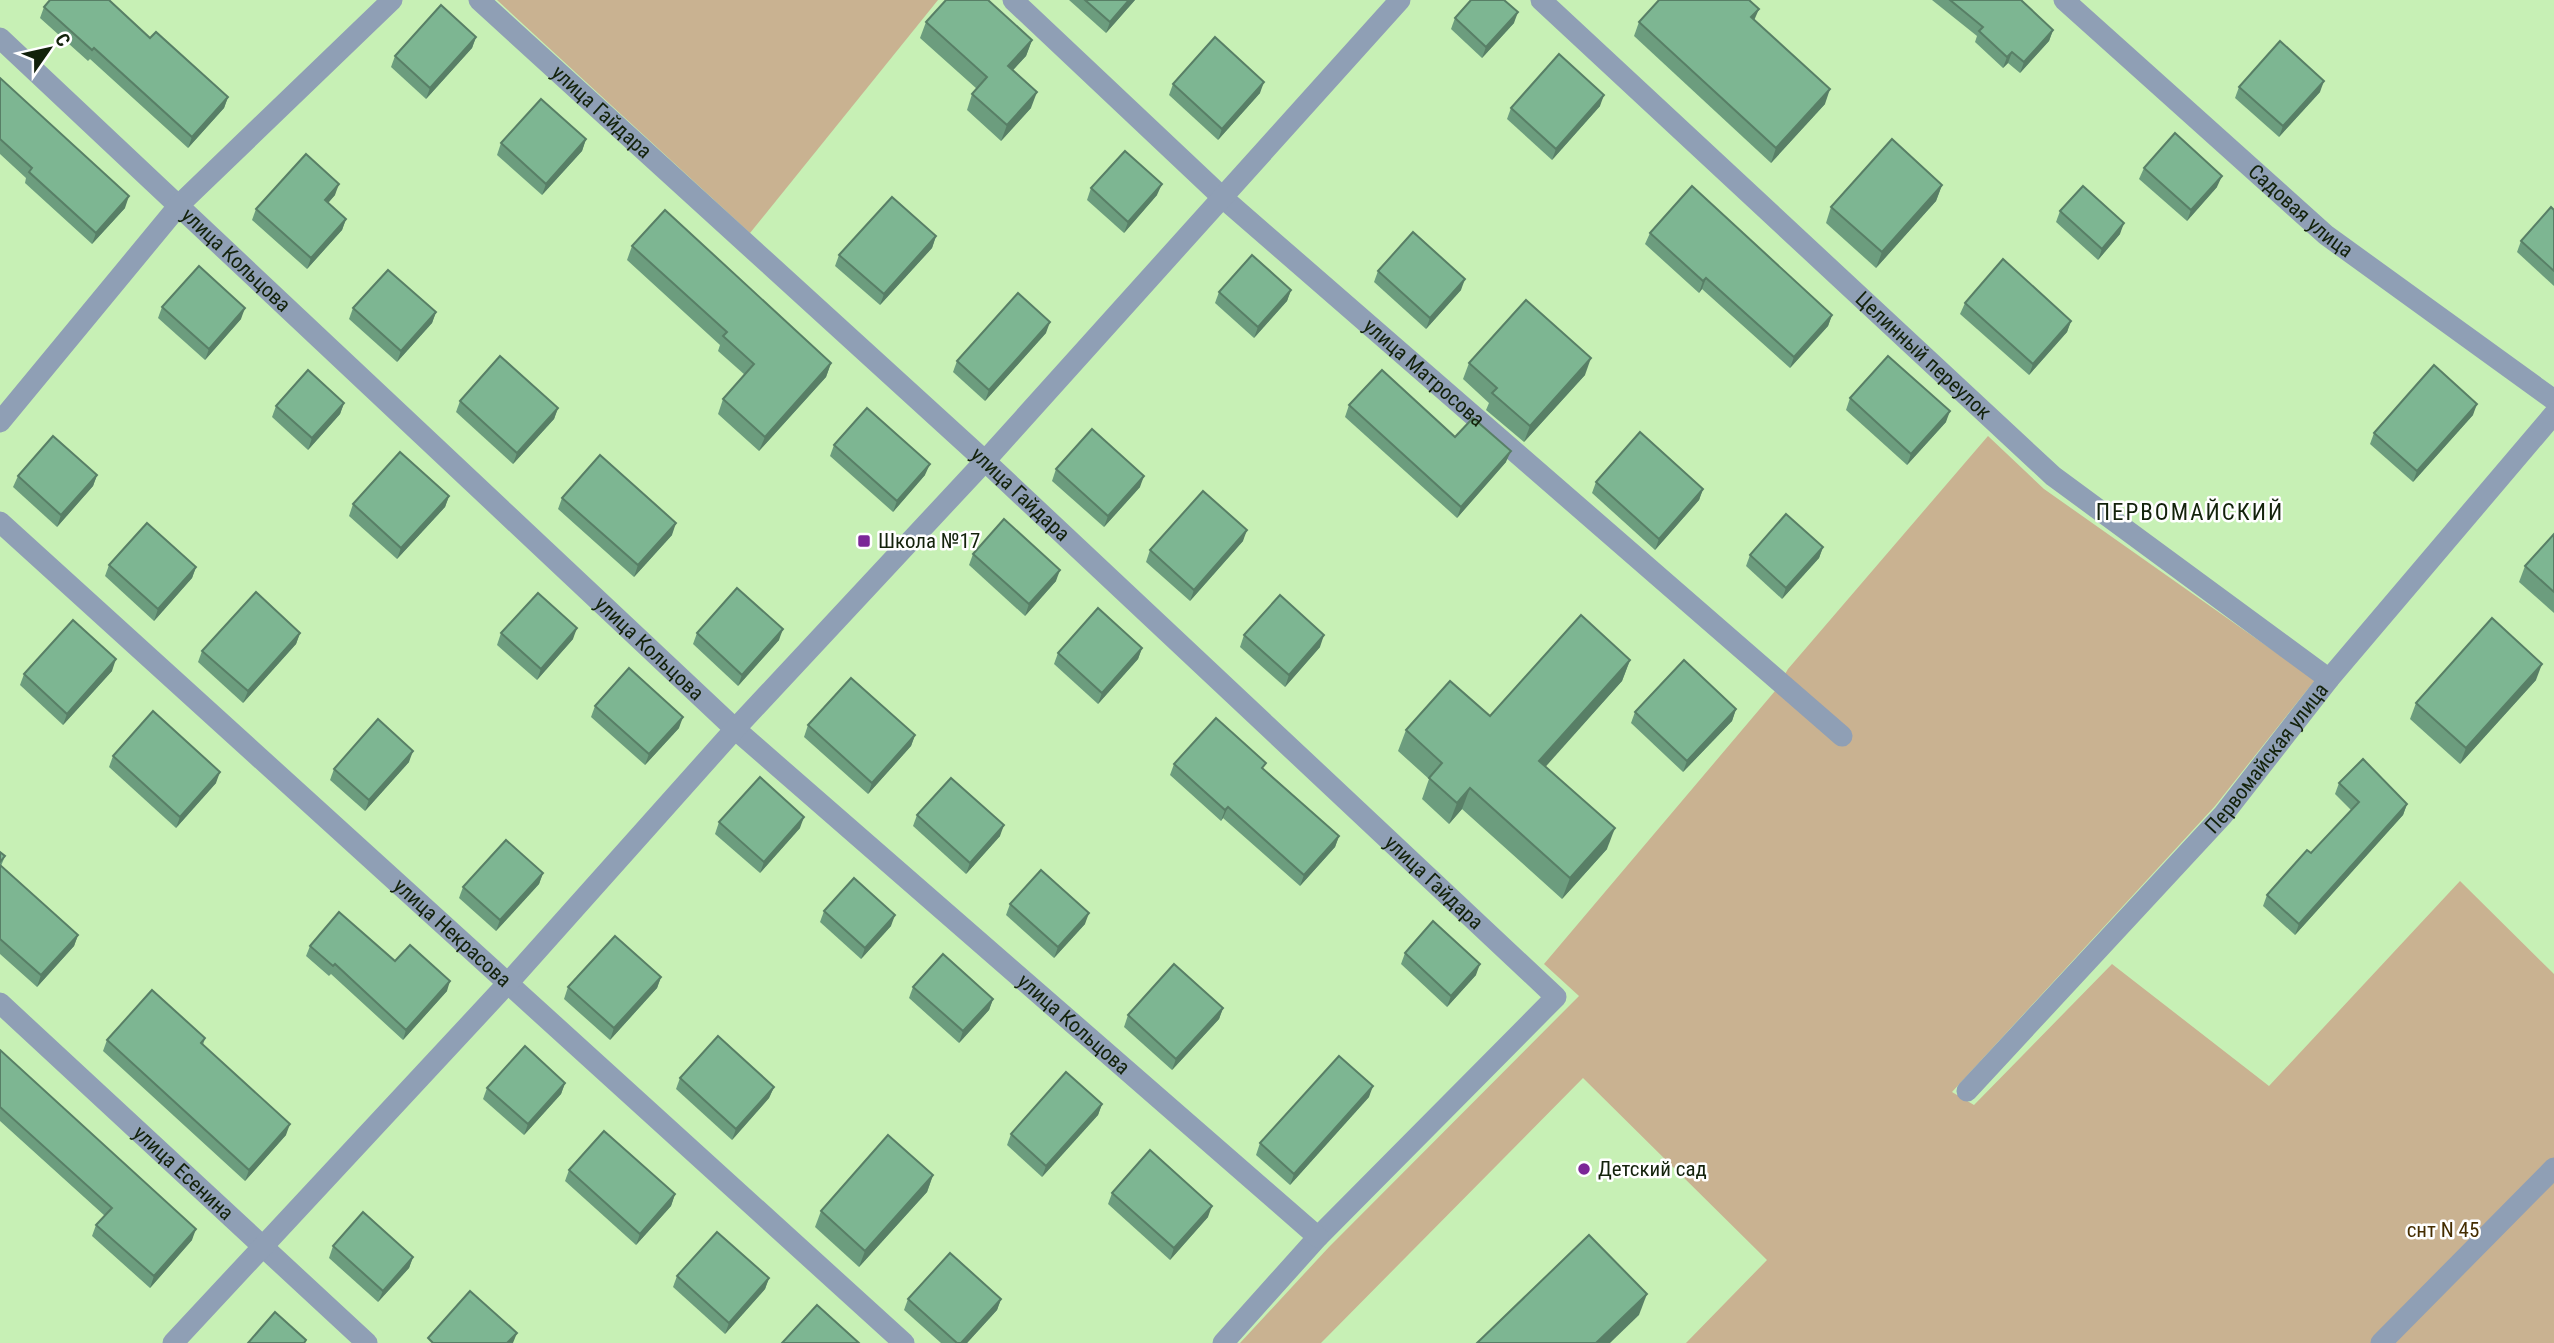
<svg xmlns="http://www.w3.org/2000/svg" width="2554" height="1343" font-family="'Roboto Condensed',sans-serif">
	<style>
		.green { fill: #c9b291 }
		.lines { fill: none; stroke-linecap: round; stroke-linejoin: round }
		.minor { stroke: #8f9fb5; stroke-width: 21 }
		.wall { fill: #6c9d7e }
		.shaded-wall { fill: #587f66 }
		.building { fill: #7db692; stroke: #587f66; stroke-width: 2 }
		.poi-dot { fill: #7b2797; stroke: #fff; stroke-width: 2.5 }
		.labels { text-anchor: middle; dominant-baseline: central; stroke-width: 5; stroke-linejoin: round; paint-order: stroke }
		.street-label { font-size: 21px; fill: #13220b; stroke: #fff }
		.poi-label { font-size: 21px; fill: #13220b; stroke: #fff; text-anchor: start }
		.park-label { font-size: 21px; fill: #452d00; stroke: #fff }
		.neighbourhood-label { font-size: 23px; letter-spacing: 2px; fill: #13220b; stroke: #fff }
	</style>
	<rect width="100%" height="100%" fill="#c7f0b5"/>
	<!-- green -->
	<g class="green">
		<polygon points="497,0 938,0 750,233"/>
		<polygon points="1988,436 2044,489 2315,680 2215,806 1952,1092 1974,1105 2112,964 2269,1086 2460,881 2554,974 2554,1343 1686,1343 1767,1260 1583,1078 1321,1343 1240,1343 1329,1247 1579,996 1544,964 1775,691 1788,669"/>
	</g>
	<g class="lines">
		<!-- minor -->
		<g class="minor">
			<path id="s1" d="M 479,0 L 985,461 L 1556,997 L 1318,1237 L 1223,1343"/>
			<path id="s2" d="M 1013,0 L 1223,198 L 1842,736"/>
			<path id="s3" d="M 1541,0 L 2053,476 L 2329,679"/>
			<path id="s4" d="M 2064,0 L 2326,235 L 2554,400"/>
			<path id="s5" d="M 0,38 L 735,729 L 1318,1237"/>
			<polyline points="0,422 180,204 392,0"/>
			<path id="s6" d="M 0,522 L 904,1343"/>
			<path id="s7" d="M 0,1003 L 367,1343"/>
			<path id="s8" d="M 1967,1091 L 2223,815 L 2329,679 L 2554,414"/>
			<polyline points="173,1343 509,982 735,729 985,461 1400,0"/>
			<polyline points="2381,1343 2554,1168"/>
		</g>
	</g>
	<!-- wall -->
	<g class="wall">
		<polygon points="1069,0 1135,0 1106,33"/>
		<polygon points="1932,0 2021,0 2053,30 2049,41 2020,73 2008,63 2003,68 1975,42 1977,36"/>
		<polygon points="44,7 150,38 228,97 224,108 188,148 90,59 88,61 40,18"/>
		<polygon points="1455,18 1514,23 1482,58 1451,29"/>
		<polygon points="1754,20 1825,104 1771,163 1634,36 1639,22"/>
		<polygon points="926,22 1032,40 1026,56 1013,70 1031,108 1001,141 967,110 972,94 977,89 920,38"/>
		<polygon points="476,37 472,48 426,99 391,67 395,56"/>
		<polygon points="0,78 125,208 92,244 25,183 26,178 0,154"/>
		<polygon points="1173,84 1260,93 1218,140 1169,95"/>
		<polygon points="2239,87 2320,92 2279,137 2235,98"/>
		<polygon points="1600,106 1552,160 1507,119 1511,108"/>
		<polygon points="586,139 582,151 542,195 497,155 501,143"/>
		<polygon points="2144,168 2217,187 2187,221 2139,179"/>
		<polygon points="1942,185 1936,201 1876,268 1826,223 1831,207"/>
		<polygon points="1091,188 1157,195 1124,233 1087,200"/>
		<polygon points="335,195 328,203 346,219 342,230 307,269 252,220 256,209"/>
		<polygon points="2554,210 2554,286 2517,252 2521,241"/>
		<polygon points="2060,211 2120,234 2098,260 2056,222"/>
		<polygon points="1650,233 1832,315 1828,326 1790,368 1702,289 1699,293 1645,244"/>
		<polygon points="936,236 932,248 880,305 835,266 839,255"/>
		<polygon points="632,246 831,363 826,377 759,451 718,414 723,399 745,375 718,351 720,345 627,260"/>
		<polygon points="1378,271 1461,290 1426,329 1374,282"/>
		<polygon points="1291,290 1287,301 1254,338 1215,303 1219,292"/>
		<polygon points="1965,303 2071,321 2067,332 2029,375 1960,314"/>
		<polygon points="162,307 241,319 205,360 158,318"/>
		<polygon points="353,308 436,312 432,323 397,362 349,319"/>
		<polygon points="1046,333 985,401 953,372 957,361"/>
		<polygon points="1469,363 1585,375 1524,442 1486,410 1489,403 1463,379"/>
		<polygon points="1850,398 1946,422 1907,465 1846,410"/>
		<polygon points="460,401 558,408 554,419 513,464 456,412"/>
		<polygon points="344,403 340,414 308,450 272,417 276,406"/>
		<polygon points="1349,405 1455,437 1506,462 1457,518 1345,417"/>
		<polygon points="2473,415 2413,482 2370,444 2374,433"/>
		<polygon points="834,445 925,475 893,512 830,456"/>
		<polygon points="1056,469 1140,487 1104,527 1052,481"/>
		<polygon points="97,475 93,486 57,527 13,487 18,476"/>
		<polygon points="1596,482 1703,489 1699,500 1655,550 1592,493"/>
		<polygon points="449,496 445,507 397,559 349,516 353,504"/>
		<polygon points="562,498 672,535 634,577 558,509"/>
		<polygon points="2554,534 2554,613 2519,582 2525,566"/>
		<polygon points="1243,541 1190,601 1146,562 1150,550"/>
		<polygon points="1823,547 1819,558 1782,599 1746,566 1750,555"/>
		<polygon points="973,554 1056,581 1025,616 969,565"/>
		<polygon points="109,565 196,567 192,578 154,621 105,576"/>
		<polygon points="300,633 296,644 243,703 198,662 202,651"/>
		<polygon points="501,633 573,639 537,680 497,645"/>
		<polygon points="697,633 779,640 738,686 693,644"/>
		<polygon points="1244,635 1320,647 1285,687 1240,647"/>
		<polygon points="1142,648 1138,659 1098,704 1054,664 1058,653"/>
		<polygon points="1630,660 1622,681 1545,766 1607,849 1562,899 1462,809 1449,824 1422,799 1429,779 1398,751 1406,730 1490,716"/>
		<polygon points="112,671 63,725 20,685 24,674"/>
		<polygon points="2536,680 2460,764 2410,719 2416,703"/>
		<polygon points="595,706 679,728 645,765 591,717"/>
		<polygon points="1736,709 1732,721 1683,772 1631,723 1635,712"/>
		<polygon points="808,725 915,735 911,746 868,794 804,737"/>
		<polygon points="113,756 216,783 176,828 109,767"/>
		<polygon points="409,762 365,811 330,780 334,769"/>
		<polygon points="1174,764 1264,769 1339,836 1335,847 1300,886 1223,818 1221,821 1170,775"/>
		<polygon points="2339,783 2407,804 2403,815 2295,935 2263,906 2267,895 2311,853 2351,810 2335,794"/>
		<polygon points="917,815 1000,836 966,874 913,826"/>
		<polygon points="719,822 800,828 760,873 715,834"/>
		<polygon points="0,852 5,856 1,866 78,935 74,946 37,987 0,954"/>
		<polygon points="543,873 539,884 496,931 459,898 463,887"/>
		<polygon points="1010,904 1085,924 1054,958 1006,915"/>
		<polygon points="824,911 891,926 861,959 820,922"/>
		<polygon points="310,946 447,991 403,1040 331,974 329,976 306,956"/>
		<polygon points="1405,953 1476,975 1447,1007 1401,964"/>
		<polygon points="661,977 657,988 610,1040 564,999 568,987"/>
		<polygon points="913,987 993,999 989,1010 959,1043 909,998"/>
		<polygon points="1223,1008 1219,1019 1172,1070 1124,1027 1128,1015"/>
		<polygon points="205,1038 203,1045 286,1135 245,1181 103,1051 107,1040"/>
		<polygon points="0,1050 192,1240 150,1288 92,1236 96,1225 105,1216 0,1121"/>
		<polygon points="680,1078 774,1087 769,1098 732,1140 676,1089"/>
		<polygon points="565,1083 561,1094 524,1135 483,1099 487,1088"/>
		<polygon points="1369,1097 1290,1185 1256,1155 1260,1143"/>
		<polygon points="1102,1104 1098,1115 1042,1177 1007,1145 1011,1134"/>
		<polygon points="569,1170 675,1194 671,1206 636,1245 565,1181"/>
		<polygon points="933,1175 927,1192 859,1267 815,1227 821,1211"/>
		<polygon points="1112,1193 1208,1217 1170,1260 1108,1204"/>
		<polygon points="333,1246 413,1257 409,1268 378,1302 329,1258"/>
		<polygon points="677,1276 769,1278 765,1289 725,1334 673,1287"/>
		<polygon points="908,1299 1001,1299 997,1310 967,1343 941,1343 904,1310"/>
	</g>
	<!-- shaded-wall -->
	<g class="shaded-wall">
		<polygon points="1129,0 1135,0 1106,33 1110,22"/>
		<polygon points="1759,9 1753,23 1751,17"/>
		<polygon points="1518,12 1514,23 1482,58 1486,47"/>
		<polygon points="2053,30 2049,41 2020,73 2024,62"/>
		<polygon points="476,37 472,48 426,99 430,88"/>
		<polygon points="1032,40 1026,56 1002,82 1008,66"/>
		<polygon points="2012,52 2008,63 2003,68 2007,57"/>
		<polygon points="2324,81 2320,92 2279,137 2283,126"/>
		<polygon points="1264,82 1260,93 1218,140 1222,129"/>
		<polygon points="1830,89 1825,104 1771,163 1776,148"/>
		<polygon points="1037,92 1031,108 1001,141 1007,125"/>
		<polygon points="1604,95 1600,106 1552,160 1556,149"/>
		<polygon points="228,97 224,108 188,148 192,137"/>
		<polygon points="586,139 582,151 542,195 546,184"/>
		<polygon points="2222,176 2217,187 2187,221 2191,210"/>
		<polygon points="339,184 335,195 321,211 325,200"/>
		<polygon points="1162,184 1157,195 1124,233 1128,222"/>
		<polygon points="1942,185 1936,201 1876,268 1882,252"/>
		<polygon points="129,196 125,208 92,244 96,233"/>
		<polygon points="346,219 342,230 307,269 311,258"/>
		<polygon points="2124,223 2120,234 2098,260 2102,249"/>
		<polygon points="936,236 932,248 880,305 884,294"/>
		<polygon points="1706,278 1702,289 1699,293 1703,281"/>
		<polygon points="1465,279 1461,290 1426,329 1430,318"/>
		<polygon points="1291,290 1287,301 1254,338 1258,327"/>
		<polygon points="245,308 241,319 205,360 209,349"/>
		<polygon points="436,312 432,323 397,362 401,351"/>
		<polygon points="1832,315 1828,326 1790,368 1794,357"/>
		<polygon points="2071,321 2067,332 2029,375 2033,364"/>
		<polygon points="1050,322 1046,333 985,401 989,390"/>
		<polygon points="1591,358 1585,375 1524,442 1530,426"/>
		<polygon points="831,363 826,377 759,451 765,437"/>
		<polygon points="344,403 340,414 308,450 312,438"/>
		<polygon points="2477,404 2473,415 2413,482 2417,471"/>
		<polygon points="558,408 554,419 513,464 517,453"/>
		<polygon points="1950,411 1946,422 1907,465 1911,454"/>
		<polygon points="1511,451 1506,462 1457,518 1461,507"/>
		<polygon points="930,464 925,475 893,512 897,501"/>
		<polygon points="97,475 93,486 57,527 61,515"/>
		<polygon points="1144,476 1140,487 1104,527 1108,516"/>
		<polygon points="1703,489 1699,500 1655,550 1659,539"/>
		<polygon points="449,496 445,507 397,559 401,548"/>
		<polygon points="676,523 672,535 634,577 638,565"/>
		<polygon points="1247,530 1243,541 1190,601 1194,590"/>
		<polygon points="1823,547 1819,558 1782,599 1786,588"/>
		<polygon points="196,567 192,578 154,621 158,609"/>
		<polygon points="1060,570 1056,581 1025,616 1029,604"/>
		<polygon points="577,628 573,639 537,680 541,669"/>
		<polygon points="783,629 779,640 738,686 742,675"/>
		<polygon points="300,633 296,644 243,703 248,691"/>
		<polygon points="1324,635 1320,647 1285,687 1289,675"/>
		<polygon points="1142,648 1138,659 1098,704 1102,693"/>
		<polygon points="116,659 112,671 63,725 67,714"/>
		<polygon points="1630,660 1622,681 1532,782 1539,761"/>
		<polygon points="2542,664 2536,680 2460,764 2466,748"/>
		<polygon points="1736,709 1732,721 1683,772 1687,761"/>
		<polygon points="683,717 679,728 645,765 649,754"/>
		<polygon points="915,735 911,746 868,794 872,783"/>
		<polygon points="413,751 409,762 365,811 369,800"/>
		<polygon points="220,772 216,783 176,828 180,817"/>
		<polygon points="1470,788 1462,809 1449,824 1457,803"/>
		<polygon points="2407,804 2403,815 2295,935 2299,924"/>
		<polygon points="1228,807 1223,818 1221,821 1225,810"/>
		<polygon points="804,817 800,828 760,873 764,862"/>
		<polygon points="1004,825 1000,836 966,874 970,863"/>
		<polygon points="1615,828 1607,849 1562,899 1570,878"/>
		<polygon points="1339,836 1335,847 1300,886 1304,875"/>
		<polygon points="543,873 539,884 496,931 500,920"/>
		<polygon points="1089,913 1085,924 1054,958 1058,947"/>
		<polygon points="895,915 891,926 861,959 865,948"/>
		<polygon points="78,935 74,946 37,987 41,975"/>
		<polygon points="1480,964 1476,975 1447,1007 1451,996"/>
		<polygon points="661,977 657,988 610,1040 614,1028"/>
		<polygon points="450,981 447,991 403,1040 406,1030"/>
		<polygon points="993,999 989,1010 959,1043 963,1031"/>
		<polygon points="1223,1008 1219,1019 1172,1070 1176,1059"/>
		<polygon points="565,1083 561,1094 524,1135 528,1124"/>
		<polygon points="1373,1086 1369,1097 1290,1185 1294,1174"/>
		<polygon points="774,1087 769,1098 732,1140 736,1129"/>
		<polygon points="1102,1104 1098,1115 1042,1177 1046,1166"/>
		<polygon points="290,1124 286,1135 245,1181 249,1170"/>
		<polygon points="933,1175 927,1192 859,1267 865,1251"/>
		<polygon points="675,1194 671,1206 636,1245 640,1234"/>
		<polygon points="1212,1206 1208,1217 1170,1260 1174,1248"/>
		<polygon points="196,1229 192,1240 150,1288 154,1276"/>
		<polygon points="413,1257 409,1268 378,1302 383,1291"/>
		<polygon points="769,1278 765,1289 725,1334 729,1323"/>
		<polygon points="1647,1294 1639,1315 1610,1343 1596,1343"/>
		<polygon points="1001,1299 997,1310 967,1343 961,1343"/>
		<polygon points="517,1333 513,1343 507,1343"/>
	</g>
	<!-- building -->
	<g class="building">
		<polygon points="50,0 109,0 150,38 156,32 228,97 192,137 94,48 92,50 44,7"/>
		<polygon points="946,0 988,0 1032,40 1008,66 1037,92 1007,125 972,94 987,77 926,22"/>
		<polygon points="1085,0 1129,0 1110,22"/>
		<polygon points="1471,0 1504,0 1518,12 1486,47 1455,18"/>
		<polygon points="1659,0 1749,0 1759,9 1751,17 1830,89 1776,148 1639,22"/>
		<polygon points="1950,0 2021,0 2053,30 2024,62 2012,52 2007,57 1979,31 1983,27"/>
		<polygon points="441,5 476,37 430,88 395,56"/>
		<polygon points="1215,37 1264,82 1222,129 1173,84"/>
		<polygon points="2280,41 2324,81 2283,126 2239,87"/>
		<polygon points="1559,54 1604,95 1556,149 1511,108"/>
		<polygon points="0,78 129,196 96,233 29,172 32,168 0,139"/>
		<polygon points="541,99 586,139 546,184 501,143"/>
		<polygon points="2175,133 2222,176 2191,210 2144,168"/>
		<polygon points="1892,139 1942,185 1882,252 1831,207"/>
		<polygon points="1125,151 1162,184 1128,222 1091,188"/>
		<polygon points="306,154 339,184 325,200 346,219 311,258 256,209"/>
		<polygon points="1692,186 1832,315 1794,357 1706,278 1703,281 1650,233"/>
		<polygon points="2083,186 2124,223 2102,249 2060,211"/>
		<polygon points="892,197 936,236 884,294 839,255"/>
		<polygon points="2551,207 2554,210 2554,271 2521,241"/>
		<polygon points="665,210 831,363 765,437 723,399 754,364 723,336 727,332 632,246"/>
		<polygon points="1413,232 1465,279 1430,318 1378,271"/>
		<polygon points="1252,255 1291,290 1258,327 1219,292"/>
		<polygon points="2003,259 2071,321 2033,364 1965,303"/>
		<polygon points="199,266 245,308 209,349 162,307"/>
		<polygon points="388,270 436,312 401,351 353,308"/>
		<polygon points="1018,293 1050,322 989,390 957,361"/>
		<polygon points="1526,300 1591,358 1530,426 1492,393 1497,388 1469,363"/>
		<polygon points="500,356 558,408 517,453 460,401"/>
		<polygon points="1888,356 1950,411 1911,454 1850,398"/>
		<polygon points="2434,365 2477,404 2417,471 2374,433"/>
		<polygon points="308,370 344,403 312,438 276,406"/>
		<polygon points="1382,370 1455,437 1473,418 1511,451 1461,507 1349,405"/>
		<polygon points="867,408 930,464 897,501 834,445"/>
		<polygon points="1092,429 1144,476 1108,516 1056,469"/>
		<polygon points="1640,432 1703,489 1659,539 1596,482"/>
		<polygon points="53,436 97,475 61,515 18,476"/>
		<polygon points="400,452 449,496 401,548 353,504"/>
		<polygon points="600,455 676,523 638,565 562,498"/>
		<polygon points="1203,491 1247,530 1194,590 1150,550"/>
		<polygon points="1786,514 1823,547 1786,588 1750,555"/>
		<polygon points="1004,519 1060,570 1029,604 973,554"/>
		<polygon points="147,523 196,567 158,609 109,565"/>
		<polygon points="2554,534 2554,592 2525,566"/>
		<polygon points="737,588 783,629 742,675 697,633"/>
		<polygon points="256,592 300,633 248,691 202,651"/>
		<polygon points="538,593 577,628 541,669 501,633"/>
		<polygon points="1280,595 1324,635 1289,675 1244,635"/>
		<polygon points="1098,608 1142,648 1102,693 1058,653"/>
		<polygon points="1581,615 1630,660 1539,761 1615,828 1570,878 1470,788 1457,803 1429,778 1442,763 1406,730 1450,681 1490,716"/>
		<polygon points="2492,618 2542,664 2466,748 2416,703"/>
		<polygon points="73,620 116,659 67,714 24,674"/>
		<polygon points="1684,660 1736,709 1687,761 1635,712"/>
		<polygon points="629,668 683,717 649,754 595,706"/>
		<polygon points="851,678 915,735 872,783 808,725"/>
		<polygon points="153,711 220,772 180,817 113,756"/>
		<polygon points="1216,718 1266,763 1262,768 1339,836 1304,875 1228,807 1225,810 1174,764"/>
		<polygon points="378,719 413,751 369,800 334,769"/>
		<polygon points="2363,759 2407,804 2299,924 2267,895 2307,850 2311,853 2359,802 2339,783"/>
		<polygon points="760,777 804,817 764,862 719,822"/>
		<polygon points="951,778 1004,825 970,863 917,815"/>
		<polygon points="506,840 543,873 500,920 463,887"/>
		<polygon points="0,852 5,856 0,862"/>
		<polygon points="0,865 78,935 41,975 0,939"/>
		<polygon points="1041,870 1089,913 1058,947 1010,904"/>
		<polygon points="854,878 895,915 865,948 824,911"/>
		<polygon points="339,912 395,961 410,945 450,981 406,1030 335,964 333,966 310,946"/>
		<polygon points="1433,921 1480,964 1451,996 1405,953"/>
		<polygon points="615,936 661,977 614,1028 568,987"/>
		<polygon points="943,954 993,999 963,1031 913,987"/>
		<polygon points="1174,964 1223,1008 1176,1059 1128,1015"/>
		<polygon points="152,990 205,1038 201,1043 290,1124 249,1170 107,1040"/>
		<polygon points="718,1036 774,1087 736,1129 680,1078"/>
		<polygon points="525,1046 565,1083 528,1124 487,1088"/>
		<polygon points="0,1050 196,1229 154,1276 96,1225 112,1208 0,1107"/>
		<polygon points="1339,1056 1373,1086 1294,1174 1260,1143"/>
		<polygon points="1066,1072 1102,1104 1046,1166 1011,1134"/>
		<polygon points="604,1131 675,1194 640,1234 569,1170"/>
		<polygon points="888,1135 933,1175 865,1251 821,1211"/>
		<polygon points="1150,1150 1212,1206 1174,1248 1112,1193"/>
		<polygon points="363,1212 413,1257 383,1291 333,1246"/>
		<polygon points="717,1232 769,1278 729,1323 677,1276"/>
		<polygon points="1589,1235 1647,1294 1596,1343 1477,1343"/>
		<polygon points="950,1253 1001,1299 961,1343 957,1343 908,1299"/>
		<polygon points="470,1291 517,1333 507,1343 433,1343 428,1338"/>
		<polygon points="817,1305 859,1343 782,1343"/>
		<polygon points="275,1312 306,1340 304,1343 248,1343"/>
	</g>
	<!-- markers -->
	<g class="poi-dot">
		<rect x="857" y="534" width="14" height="14" rx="3.5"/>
		<circle cx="1584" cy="1169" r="7"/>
	</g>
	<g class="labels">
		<!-- street labels -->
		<g class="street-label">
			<text stroke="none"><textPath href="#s1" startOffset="166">улица Гайдара</textPath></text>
			<text stroke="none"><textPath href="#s4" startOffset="317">Садовая улица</textPath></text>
			<text stroke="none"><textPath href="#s5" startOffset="324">улица Кольцова</textPath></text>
			<text stroke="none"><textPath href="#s3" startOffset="522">Целинный переулок</textPath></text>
			<text stroke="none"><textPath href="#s2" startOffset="555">улица Матросова</textPath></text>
			<text stroke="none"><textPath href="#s1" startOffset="733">улица Гайдара</textPath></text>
			<text stroke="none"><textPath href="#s5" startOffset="891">улица Кольцова</textPath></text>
			<text stroke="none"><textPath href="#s8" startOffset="448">Первомайская улица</textPath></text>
			<text stroke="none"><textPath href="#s1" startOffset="1300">улица Гайдара</textPath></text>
			<text stroke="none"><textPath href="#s6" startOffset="611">улица Некрасова</textPath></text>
			<text stroke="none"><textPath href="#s5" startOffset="1458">улица Кольцова</textPath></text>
			<text stroke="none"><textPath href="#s7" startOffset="250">улица Есенина</textPath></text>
		</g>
		<!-- poi labels -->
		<g class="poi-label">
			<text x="878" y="541">Школа №17</text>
			<text x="1598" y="1169">Детский сад</text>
		</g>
		<!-- park labels -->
		<g class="park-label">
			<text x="2443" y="1230">снт N 45</text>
		</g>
		<!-- neighbourhood labels -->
		<g class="neighbourhood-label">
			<text x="2190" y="512">ПЕРВОМАЙСКИЙ</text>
		</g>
	</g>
	<!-- north arrow -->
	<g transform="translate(49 49) rotate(56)" stroke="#ffffff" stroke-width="5" paint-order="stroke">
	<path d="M0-5L12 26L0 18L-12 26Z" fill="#13220b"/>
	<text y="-10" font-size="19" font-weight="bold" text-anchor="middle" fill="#13220b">С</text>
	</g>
</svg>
